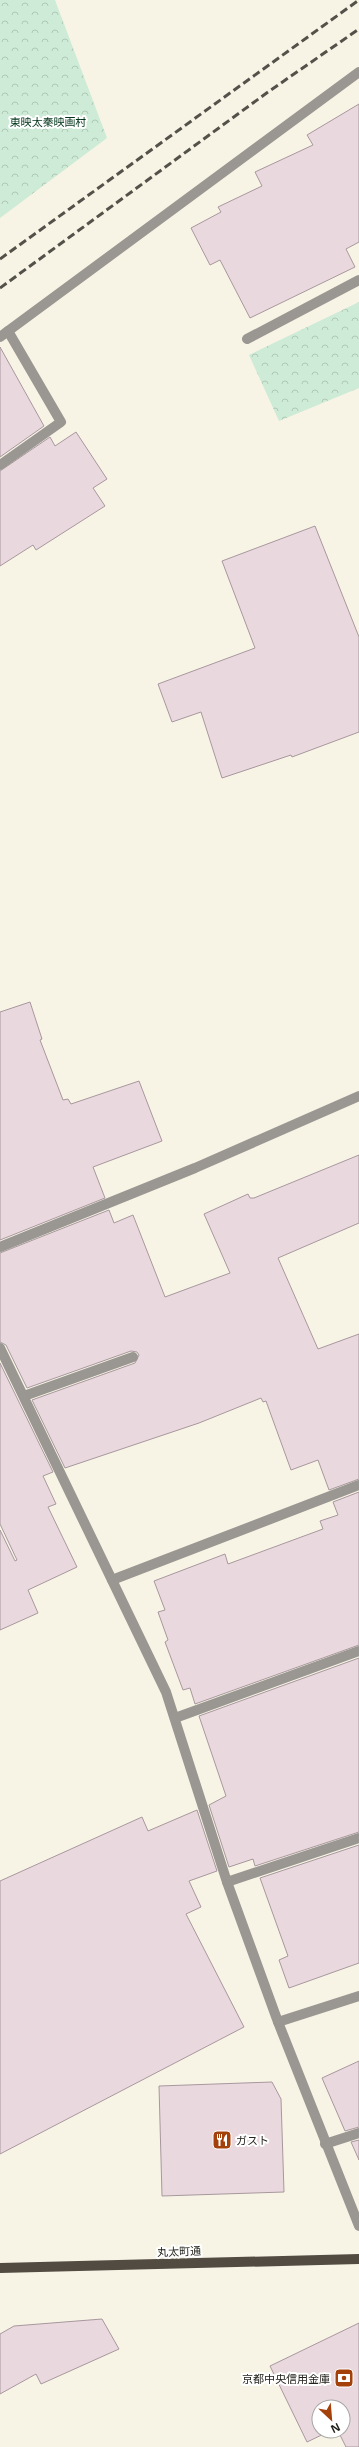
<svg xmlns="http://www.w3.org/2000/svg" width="359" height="2447" font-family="'Open Sans','Noto Sans JP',sans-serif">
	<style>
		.park { fill: url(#park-crowns) }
		.building { fill: #e9d8de; stroke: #a8989e }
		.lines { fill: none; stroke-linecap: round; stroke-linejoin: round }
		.lane { stroke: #9a9691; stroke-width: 10 }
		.street { stroke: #9a9691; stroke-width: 10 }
		.primary { stroke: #524b42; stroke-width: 10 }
		.rail { stroke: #535149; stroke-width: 3; stroke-dasharray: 8 4; stroke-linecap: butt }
		.labels { text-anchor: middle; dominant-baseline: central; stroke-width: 4; stroke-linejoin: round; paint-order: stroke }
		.park-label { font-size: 11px; fill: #003419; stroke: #fff }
		.poi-label { font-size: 11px; fill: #23221c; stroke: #fff; text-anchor: start }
		.street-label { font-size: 11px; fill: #23221c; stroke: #fff }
	</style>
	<defs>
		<pattern id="park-crowns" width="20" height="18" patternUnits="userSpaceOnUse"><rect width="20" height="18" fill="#cdebd6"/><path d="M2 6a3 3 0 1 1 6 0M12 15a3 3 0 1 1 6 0" fill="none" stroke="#b0c9b7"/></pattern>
	</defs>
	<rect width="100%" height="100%" fill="#f7f4e5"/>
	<!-- park -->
	<g class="park">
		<polygon points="0,0 55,0 107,138 0,218"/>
		<polygon points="359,302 359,388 279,421 249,355"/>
	</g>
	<!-- building -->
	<g class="building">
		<polygon points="359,104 359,242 346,249 355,267 250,318 220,260 210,265 191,228 221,212 218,207 262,186 255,172 313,145 307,135"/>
		<polygon points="0,347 44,426 0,457"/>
		<polygon points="76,432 107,479 93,488 105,506 36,550 33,545 0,566 0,471 50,437 55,446"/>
		<polygon points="315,526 359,637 359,732 292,757 291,755 222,778 201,712 172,722 158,684 255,648 222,561"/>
		<polygon points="30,1002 42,1039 40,1040 63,1100 68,1099 71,1104 139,1081 162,1141 93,1167 105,1198 0,1240 0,1012"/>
		<polygon points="359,1155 359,1223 278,1258 318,1349 359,1334 359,1479 329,1490 318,1460 291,1470 266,1401 263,1402 261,1398 199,1423 65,1468 32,1400 135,1363 139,1355 137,1352 131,1351 27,1388 6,1345 0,1342 0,1253 109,1210 114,1223 133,1215 165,1297 230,1273 204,1214 248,1194 250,1198 254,1198"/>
		<polygon points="0,1363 53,1472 43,1476 56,1504 48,1507 77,1567 28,1590 38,1613 0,1630 0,1530 15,1561 17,1560 0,1524"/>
		<polygon points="359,1492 359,1645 195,1704 190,1688 183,1690 165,1642 168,1640 158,1612 165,1610 154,1581 225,1554 228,1564 323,1529 320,1521 338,1515 333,1502"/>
		<polygon points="359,1658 359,1832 255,1866 253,1859 229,1867 209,1805 226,1796 199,1716"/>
		<polygon points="197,1810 217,1871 189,1881 201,1907 186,1914 244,2027 0,2154 0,1881 142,1817 148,1831"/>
		<polygon points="359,1845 359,1963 289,1988 279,1960 288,1956 260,1878"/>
		<polygon points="359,2061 359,2127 345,2131 322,2078"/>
		<polygon points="272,2082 281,2099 284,2192 162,2196 159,2086"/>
		<polygon points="359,2140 359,2160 351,2142"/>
		<polygon points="102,2319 119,2349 41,2384 36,2374 0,2394 0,2334 14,2326"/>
		<polygon points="359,2323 359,2447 346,2447 338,2431 343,2431 343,2407 319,2407 319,2431 330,2431 307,2442 270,2366"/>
	</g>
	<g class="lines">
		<!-- lane -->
		<g class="lane">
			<polyline points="247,339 359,280"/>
			<polyline points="0,465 61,422 8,331"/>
			<polyline points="24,1396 133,1357"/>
			<polyline points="112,1580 359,1485"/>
			<polyline points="175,1718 359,1651"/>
			<polyline points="278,2022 359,1996"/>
			<polyline points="325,2144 359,2133"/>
		</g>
		<!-- street -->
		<g class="street">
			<polyline points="0,337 359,72"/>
			<polyline points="0,1247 195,1168 359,1096"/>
			<polyline points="0,1348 166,1692 227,1882 278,2022 359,2226"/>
			<polyline points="227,1882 359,1838"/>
		</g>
		<!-- primary -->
		<polyline class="primary" points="0,2268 359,2259"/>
		<!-- rail -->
		<g class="rail">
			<polyline points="0,259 359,0"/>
			<polyline points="0,288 268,92 359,29"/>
		</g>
	</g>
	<!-- icons -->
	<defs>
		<g id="restaurant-square" transform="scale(1)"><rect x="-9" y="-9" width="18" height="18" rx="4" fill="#a44009" stroke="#fff"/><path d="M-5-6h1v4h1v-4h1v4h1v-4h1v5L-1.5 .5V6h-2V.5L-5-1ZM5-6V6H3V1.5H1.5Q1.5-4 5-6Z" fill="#fff"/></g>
		<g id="bank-square" transform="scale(1)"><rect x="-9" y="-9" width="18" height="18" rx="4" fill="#a44009" stroke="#fff"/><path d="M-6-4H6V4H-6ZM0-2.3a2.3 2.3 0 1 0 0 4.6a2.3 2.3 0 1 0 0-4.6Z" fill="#fff"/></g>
	</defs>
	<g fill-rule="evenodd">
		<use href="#restaurant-square" x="222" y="2140"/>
		<use href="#bank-square" x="344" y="2378"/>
	</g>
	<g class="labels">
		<!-- park labels -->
		<g class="park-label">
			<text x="48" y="121">東映太秦映画村</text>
		</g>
		<!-- poi labels -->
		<g class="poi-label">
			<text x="236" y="2140">ガスト</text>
			<text x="330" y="2378" text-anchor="end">京都中央信用金庫</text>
		</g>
		<!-- street labels -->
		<g class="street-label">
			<text transform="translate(179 2251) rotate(-2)">丸太町通</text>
		</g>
	</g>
	<!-- north arrow -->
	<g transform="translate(331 2419) rotate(154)"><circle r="19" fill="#ffffff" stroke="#a7a7a4"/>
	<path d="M0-3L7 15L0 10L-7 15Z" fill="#a44009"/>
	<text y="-6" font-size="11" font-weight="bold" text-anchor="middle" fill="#23221c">N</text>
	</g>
</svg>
